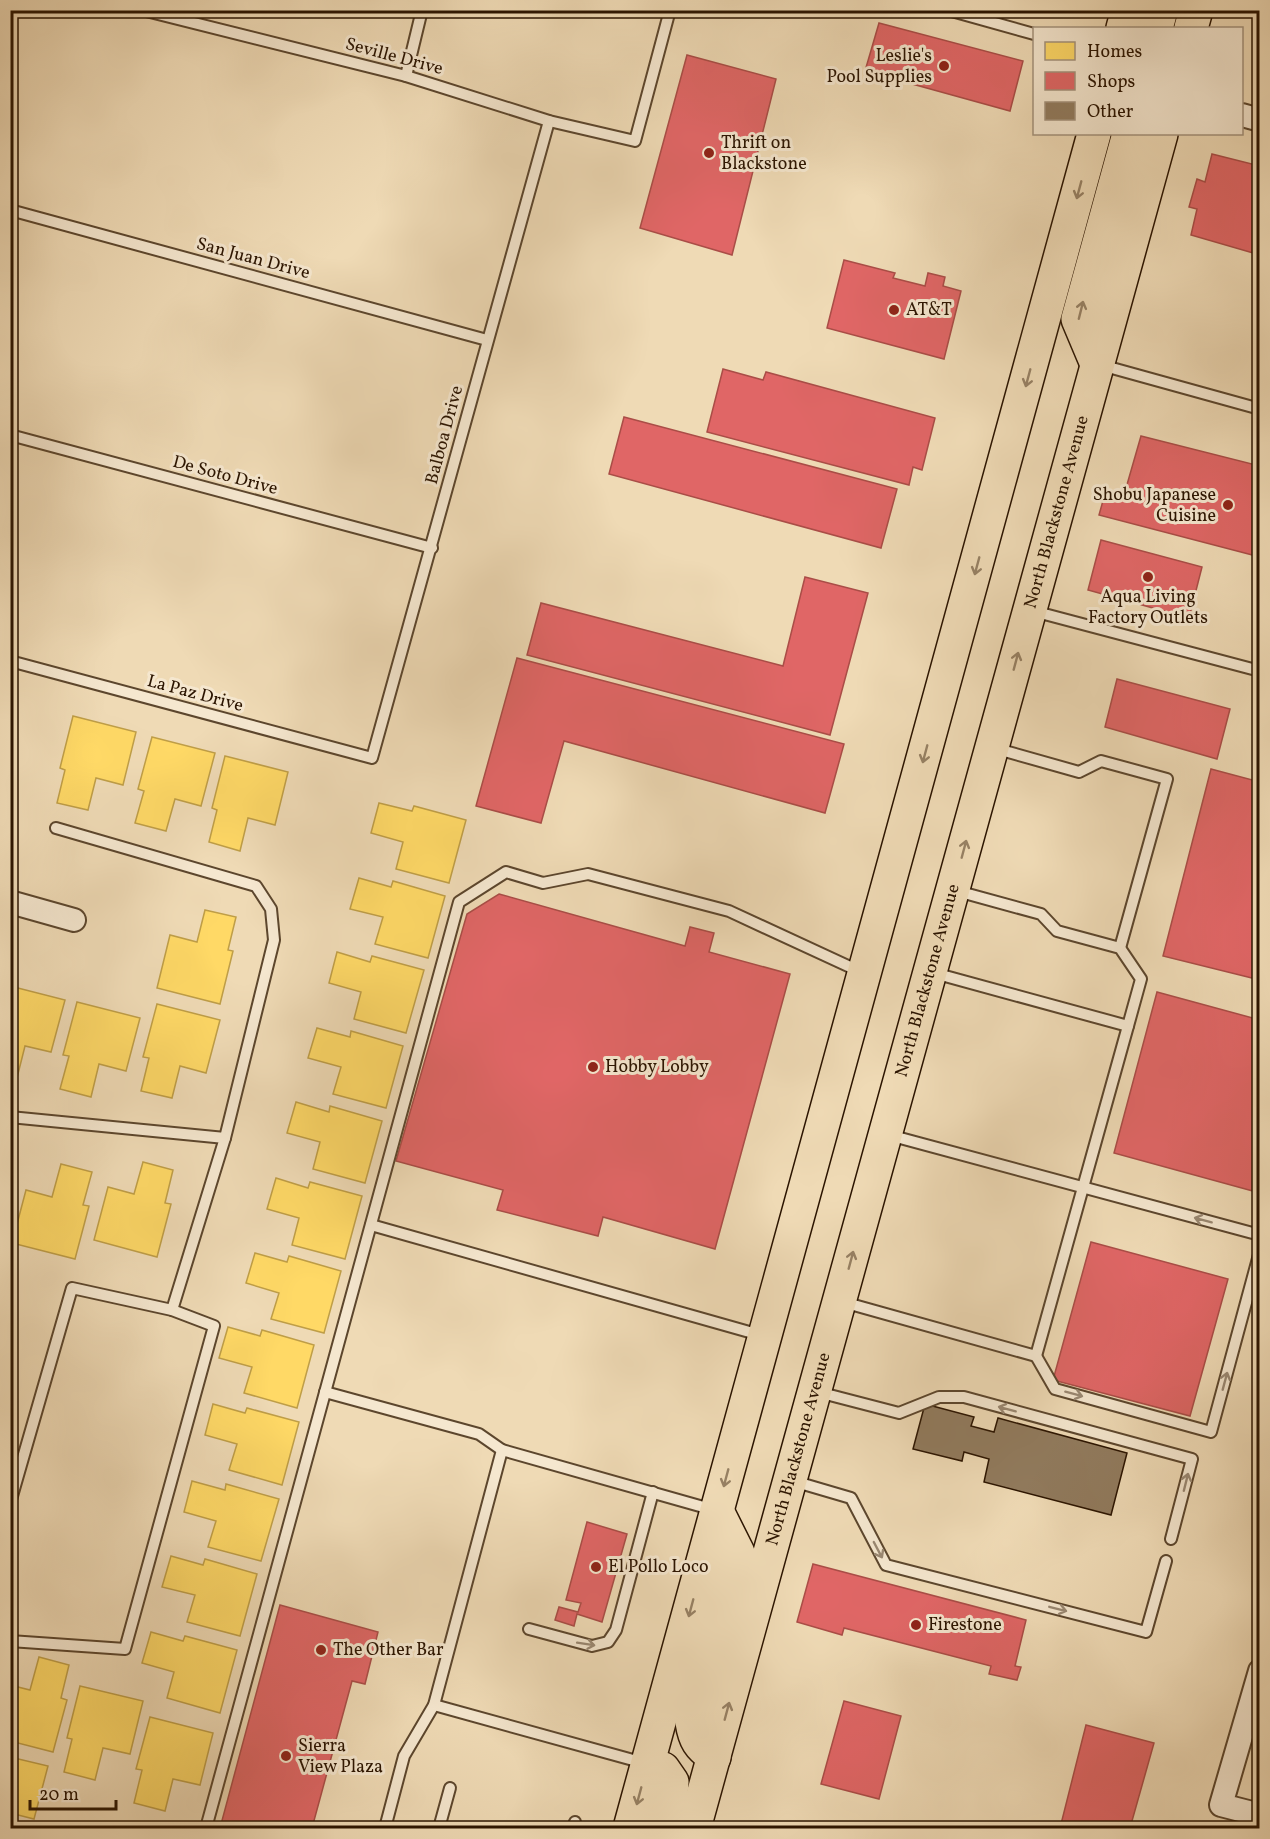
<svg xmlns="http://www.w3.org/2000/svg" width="1270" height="1839" font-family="Vollkorn,serif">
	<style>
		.homes { fill: #ffd966; stroke: #bf9e47; stroke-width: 1.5 }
		.shops { fill: #e06666; stroke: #aa4d47; stroke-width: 1.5 }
		.building { fill: #917b5e; stroke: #2b1400; stroke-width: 1.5 }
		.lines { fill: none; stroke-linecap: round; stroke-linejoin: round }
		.lane-casing { stroke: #5c462d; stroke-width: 14 }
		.street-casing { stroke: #5c462d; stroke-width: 26 }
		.primary-casing { stroke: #2b1400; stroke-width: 36 }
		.lane { stroke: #f5e7cf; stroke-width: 10 }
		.street { stroke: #f5e7cf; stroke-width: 22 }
		.primary { stroke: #efdab5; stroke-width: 33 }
		.oneway { stroke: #978164 }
		.oneway2 { stroke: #9a8872 }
		.poi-dot { fill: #8f2418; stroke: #f5e7cf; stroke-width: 2 }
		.labels { text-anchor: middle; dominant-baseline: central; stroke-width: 6; stroke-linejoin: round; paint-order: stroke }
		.poi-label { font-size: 18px; fill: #2b1400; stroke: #f5e7cf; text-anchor: start }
		.street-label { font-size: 18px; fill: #2b1400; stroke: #f5e7cf }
	</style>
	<rect width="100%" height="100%" fill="#efdab5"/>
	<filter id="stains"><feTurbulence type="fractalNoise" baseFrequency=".00333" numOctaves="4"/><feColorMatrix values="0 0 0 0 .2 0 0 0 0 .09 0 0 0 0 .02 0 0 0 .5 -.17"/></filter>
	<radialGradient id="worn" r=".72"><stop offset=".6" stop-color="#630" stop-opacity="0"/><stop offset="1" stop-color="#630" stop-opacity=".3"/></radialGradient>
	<!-- homes -->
	<g class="homes">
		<polygon points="73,716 136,732 123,785 96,778 88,810 57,803 65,770 60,768"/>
		<polygon points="152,737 215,753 201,806 175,799 166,831 135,823 144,791 138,789"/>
		<polygon points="225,756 288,772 275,825 248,818 240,851 209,842 217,810 212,808"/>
		<polygon points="379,803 412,811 414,806 466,820 449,883 396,869 403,842 371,833"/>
		<polygon points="359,878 391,887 393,881 445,896 428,958 375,944 383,917 350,909"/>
		<polygon points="205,910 236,917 228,950 233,951 220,1004 157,988 170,935 197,942"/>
		<polygon points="337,952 370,962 372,956 424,970 406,1033 354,1019 361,992 329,983"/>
		<polygon points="10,986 65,1000 51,1052 25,1046 17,1078 10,1077"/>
		<polygon points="77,1002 140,1018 126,1071 99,1064 91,1097 60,1089 69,1056 63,1055"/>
		<polygon points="157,1004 220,1020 206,1073 180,1066 172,1098 141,1091 149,1058 143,1057"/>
		<polygon points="317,1028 350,1037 351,1031 403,1046 386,1108 333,1094 341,1067 308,1058"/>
		<polygon points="296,1102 329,1112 330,1106 382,1121 365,1183 313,1169 320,1142 287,1133"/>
		<polygon points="143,1162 173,1170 165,1203 171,1204 157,1257 94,1240 108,1187 134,1194"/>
		<polygon points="61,1164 92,1172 83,1205 89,1206 75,1259 12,1243 26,1190 52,1197"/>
		<polygon points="276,1178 308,1188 310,1182 362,1196 345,1259 292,1245 299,1218 267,1209"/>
		<polygon points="255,1253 287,1262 289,1256 341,1271 324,1333 271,1319 279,1293 246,1283"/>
		<polygon points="228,1327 260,1336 262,1330 314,1345 297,1408 244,1393 252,1367 219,1358"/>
		<polygon points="213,1404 245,1413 247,1408 299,1422 282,1485 229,1470 237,1444 205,1435"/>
		<polygon points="192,1481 225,1490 226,1484 279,1499 261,1561 208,1547 216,1521 184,1512"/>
		<polygon points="171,1556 203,1565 205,1559 257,1574 240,1636 187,1622 195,1595 162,1587"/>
		<polygon points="151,1632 183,1641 185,1636 237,1650 220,1713 167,1698 174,1672 142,1663"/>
		<polygon points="39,1657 69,1665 61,1698 67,1700 53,1752 10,1741 10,1685 30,1690"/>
		<polygon points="80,1686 143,1701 130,1754 103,1748 95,1780 64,1772 72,1739 67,1738"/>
		<polygon points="150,1717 213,1733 200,1785 173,1779 165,1811 134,1803 142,1770 136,1769"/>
		<polygon points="10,1757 48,1766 34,1819 10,1813"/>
	</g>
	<!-- shops -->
	<g class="shops">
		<polygon points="879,23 1023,61 1010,111 865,71"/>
		<polygon points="687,55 776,79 732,255 640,228"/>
		<polygon points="1212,154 1260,166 1260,255 1191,235 1197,209 1189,207 1197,179 1205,182"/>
		<polygon points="844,260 895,273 893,278 925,286 928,273 945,277 943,286 961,291 944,359 827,328"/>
		<polygon points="723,369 763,380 766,372 935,418 922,470 913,467 909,485 707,432"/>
		<polygon points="624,417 897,489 881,548 609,474"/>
		<polygon points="1141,436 1260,466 1260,557 1099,515 1106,490 1124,495"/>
		<polygon points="1101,540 1202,567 1189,618 1088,590"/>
		<polygon points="805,577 868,593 830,735 527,655 541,603 783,666"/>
		<polygon points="517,658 844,744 825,813 564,741 541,823 476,806"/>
		<polygon points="1117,679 1230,709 1217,759 1105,727"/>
		<polygon points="1211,769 1260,782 1260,980 1163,956"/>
		<polygon points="499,894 685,946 690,927 714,933 709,952 790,974 715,1249 603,1217 598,1236 497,1210 503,1190 396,1161 467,914"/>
		<polygon points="1157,992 1260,1020 1260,1193 1114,1153"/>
		<polygon points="1091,1242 1228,1279 1190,1416 1053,1380"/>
		<polygon points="587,1522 627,1534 602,1622 577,1614 574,1626 555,1620 559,1607 578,1612 581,1603 566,1600"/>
		<polygon points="813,1564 1026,1620 1015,1666 1021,1667 1017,1680 989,1674 991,1666 844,1628 842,1635 797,1622"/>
		<polygon points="280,1605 378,1632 365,1684 352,1681 312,1828 220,1828"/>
		<polygon points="844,1701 901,1716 879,1799 821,1784"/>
		<polygon points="1086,1725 1154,1743 1130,1828 1060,1828"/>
	</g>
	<!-- building -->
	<polygon class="building" points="925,1404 974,1417 971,1426 994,1432 998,1418 1127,1453 1111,1515 984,1482 989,1459 964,1452 962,1461 913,1449"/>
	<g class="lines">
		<!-- lane casing -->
		<g class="lane-casing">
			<g id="lane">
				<polyline points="142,10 406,76 549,121 635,141 670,10"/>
				<polyline points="948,10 1034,34"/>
				<polyline points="406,76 422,10"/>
				<polyline points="10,210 487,340"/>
				<polyline points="1101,365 1260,409"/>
				<polyline points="10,435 432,548"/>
				<polyline points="1033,611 1260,671"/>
				<path d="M 10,661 L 372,758 C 432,546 489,333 549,121"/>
				<polyline points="994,748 1079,772 1101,761 1167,779 1120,948"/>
				<polyline points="56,828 256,886 271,909 274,940 225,1138 172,1310"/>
				<polyline points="934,973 1128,1026"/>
				<polyline points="10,1117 225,1138"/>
				<polyline points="889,1135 1260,1235"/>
				<polyline points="371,1225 760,1335"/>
				<polyline points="843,1302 1036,1356 1128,1026 1141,979 1120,948 1057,931 1041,914 957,891"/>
				<polyline points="1036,1356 1055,1389 1211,1432 1260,1251"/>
				<polyline points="325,1392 479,1434 502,1450"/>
				<polyline points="818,1392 899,1413 939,1397 964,1397 1192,1459 1171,1539"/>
				<polyline points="793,1481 851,1498 886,1565 1146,1632 1166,1561"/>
				<polyline points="10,1503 72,1288 172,1310 214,1326 125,1649 10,1641"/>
				<polyline points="529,1629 592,1646 608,1642 616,1630 653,1492"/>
				<polyline points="434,1705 644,1763"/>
				<polyline points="206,1828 459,902 506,872 543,883 588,874 729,911 861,972"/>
				<polyline points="385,1828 404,1756 434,1705 502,1450 714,1510"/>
				<polyline points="439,1828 450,1788"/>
				<polyline points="573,1828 575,1822"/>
			</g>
		</g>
		<!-- street casing -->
		<g class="street-casing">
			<g id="street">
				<polyline points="1242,115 1260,120"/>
				<polyline points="10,902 74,920"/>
				<polyline points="1260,1671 1221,1805 1260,1815"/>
			</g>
		</g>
		<!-- primary casing -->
		<g class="primary-casing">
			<g id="primary">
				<polyline points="1123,28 1128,10"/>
				<polyline points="1156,28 1161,10"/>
				<polyline points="1191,28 1196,10"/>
				<polyline points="1097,364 1078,319 1129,134"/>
				<path d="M 714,1757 C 699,1746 695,1740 692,1722 L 738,1553 L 717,1511"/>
				<polyline points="648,1764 663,1769 672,1782 671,1795 662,1828"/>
				<polyline points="630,1828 1094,134"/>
				<path id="s1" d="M 694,1828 L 1161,134"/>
			</g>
		</g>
		<!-- lane -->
		<use href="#lane" class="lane"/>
		<!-- street -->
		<use href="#street" class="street"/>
		<!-- primary -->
		<use href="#primary" class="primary"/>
	</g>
	<!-- one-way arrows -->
	<defs><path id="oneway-shaft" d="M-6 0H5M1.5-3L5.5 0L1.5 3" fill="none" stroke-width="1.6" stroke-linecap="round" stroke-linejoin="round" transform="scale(1.5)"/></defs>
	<g class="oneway">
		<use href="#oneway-shaft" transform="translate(1079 190) rotate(105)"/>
		<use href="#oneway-shaft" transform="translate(1081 310) rotate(-76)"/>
		<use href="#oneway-shaft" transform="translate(1028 378) rotate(105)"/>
		<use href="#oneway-shaft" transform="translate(977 566) rotate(105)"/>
		<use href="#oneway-shaft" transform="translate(1016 661) rotate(-75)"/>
		<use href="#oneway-shaft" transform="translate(925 754) rotate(105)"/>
		<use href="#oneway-shaft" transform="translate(964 849) rotate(-75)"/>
		<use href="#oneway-shaft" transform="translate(851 1260) rotate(-75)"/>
		<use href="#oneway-shaft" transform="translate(726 1478) rotate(105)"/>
		<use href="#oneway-shaft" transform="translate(691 1608) rotate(105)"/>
		<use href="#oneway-shaft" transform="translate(727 1711) rotate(-75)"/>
		<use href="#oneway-shaft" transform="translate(639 1796) rotate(105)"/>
	</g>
	<g class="oneway2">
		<use href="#oneway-shaft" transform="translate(1203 1220) rotate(-165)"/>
		<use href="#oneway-shaft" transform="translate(1225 1381) rotate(-75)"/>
		<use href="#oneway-shaft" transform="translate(1074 1394) rotate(15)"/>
		<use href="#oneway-shaft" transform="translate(1007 1409) rotate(-165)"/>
		<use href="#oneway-shaft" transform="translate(1186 1482) rotate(-76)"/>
		<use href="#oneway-shaft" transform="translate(878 1550) rotate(62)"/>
		<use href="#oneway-shaft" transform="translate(1058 1609) rotate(14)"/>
		<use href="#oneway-shaft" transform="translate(586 1644) rotate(9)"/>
	</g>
	<!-- markers -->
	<g class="poi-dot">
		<circle cx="944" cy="66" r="6"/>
		<circle cx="709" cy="153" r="6"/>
		<circle cx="894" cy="310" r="6"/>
		<circle cx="1228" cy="505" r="6"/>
		<circle cx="1148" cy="577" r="6"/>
		<circle cx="593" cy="1067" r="6"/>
		<circle cx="596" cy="1567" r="6"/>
		<circle cx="916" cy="1625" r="6"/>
		<circle cx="321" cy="1650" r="6"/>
		<circle cx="286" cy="1756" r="6"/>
	</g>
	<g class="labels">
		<!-- poi labels -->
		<g class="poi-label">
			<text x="932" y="56" text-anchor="end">Leslie's<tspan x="932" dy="21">Pool Supplies</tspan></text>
			<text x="721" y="143">Thrift on<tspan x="721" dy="21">Blackstone</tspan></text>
			<text x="906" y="310">AT&amp;T</text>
			<text x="1216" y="495" text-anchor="end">Shobu Japanese<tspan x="1216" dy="21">Cuisine</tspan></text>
			<text x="1148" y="597" text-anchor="middle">Aqua Living<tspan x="1148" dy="21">Factory Outlets</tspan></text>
			<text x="605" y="1067">Hobby Lobby</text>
			<text x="608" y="1567">El Pollo Loco</text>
			<text x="928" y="1625">Firestone</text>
			<text x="333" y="1650">The Other Bar</text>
			<text x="298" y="1746">Sierra<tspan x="298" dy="21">View Plaza</tspan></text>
		</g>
		<!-- street labels -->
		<g class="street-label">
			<text transform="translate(394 57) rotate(15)">Seville Drive</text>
			<text transform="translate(253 259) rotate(15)">San Juan Drive</text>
			<text transform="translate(445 435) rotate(-75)">Balboa Drive</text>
			<text transform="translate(225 476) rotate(15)">De Soto Drive</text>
			<text stroke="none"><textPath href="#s1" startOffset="1365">North Blackstone Avenue</textPath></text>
			<text transform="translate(195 694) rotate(15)">La Paz Drive</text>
			<text stroke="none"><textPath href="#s1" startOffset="879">North Blackstone Avenue</textPath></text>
			<text stroke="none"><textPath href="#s1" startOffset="393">North Blackstone Avenue</textPath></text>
		</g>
	</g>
	<!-- margin -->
	<rect width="1270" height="1839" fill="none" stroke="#efdab5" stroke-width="36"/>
	<rect x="12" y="12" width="1246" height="1815" fill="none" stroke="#2b1400" stroke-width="3"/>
	<rect x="18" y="18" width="1234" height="1803" fill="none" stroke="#2b1400" stroke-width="1.5"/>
	<!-- legend -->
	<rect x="1033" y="27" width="210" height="108" fill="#f5e7cf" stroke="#a4937c" stroke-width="1.5"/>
	<rect x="1045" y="42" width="30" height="18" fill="#ffd966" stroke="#a4937c" stroke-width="1.5"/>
	<text x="1087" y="57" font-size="18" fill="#2b1400">Homes</text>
	<rect x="1045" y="72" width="30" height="18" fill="#e06666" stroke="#a4937c" stroke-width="1.5"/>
	<text x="1087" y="87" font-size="18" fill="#2b1400">Shops</text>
	<rect x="1045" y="102" width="30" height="18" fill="#917b5e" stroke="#a4937c" stroke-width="1.5"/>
	<text x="1087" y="117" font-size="18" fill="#2b1400">Other</text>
	<!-- scale -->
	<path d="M30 1800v9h86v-9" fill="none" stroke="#2b1400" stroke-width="3"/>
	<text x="39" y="1800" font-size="18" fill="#2b1400" stroke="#f5e7cf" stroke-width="4.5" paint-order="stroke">20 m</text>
	<rect width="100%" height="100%" filter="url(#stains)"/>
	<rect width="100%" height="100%" fill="url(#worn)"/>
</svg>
